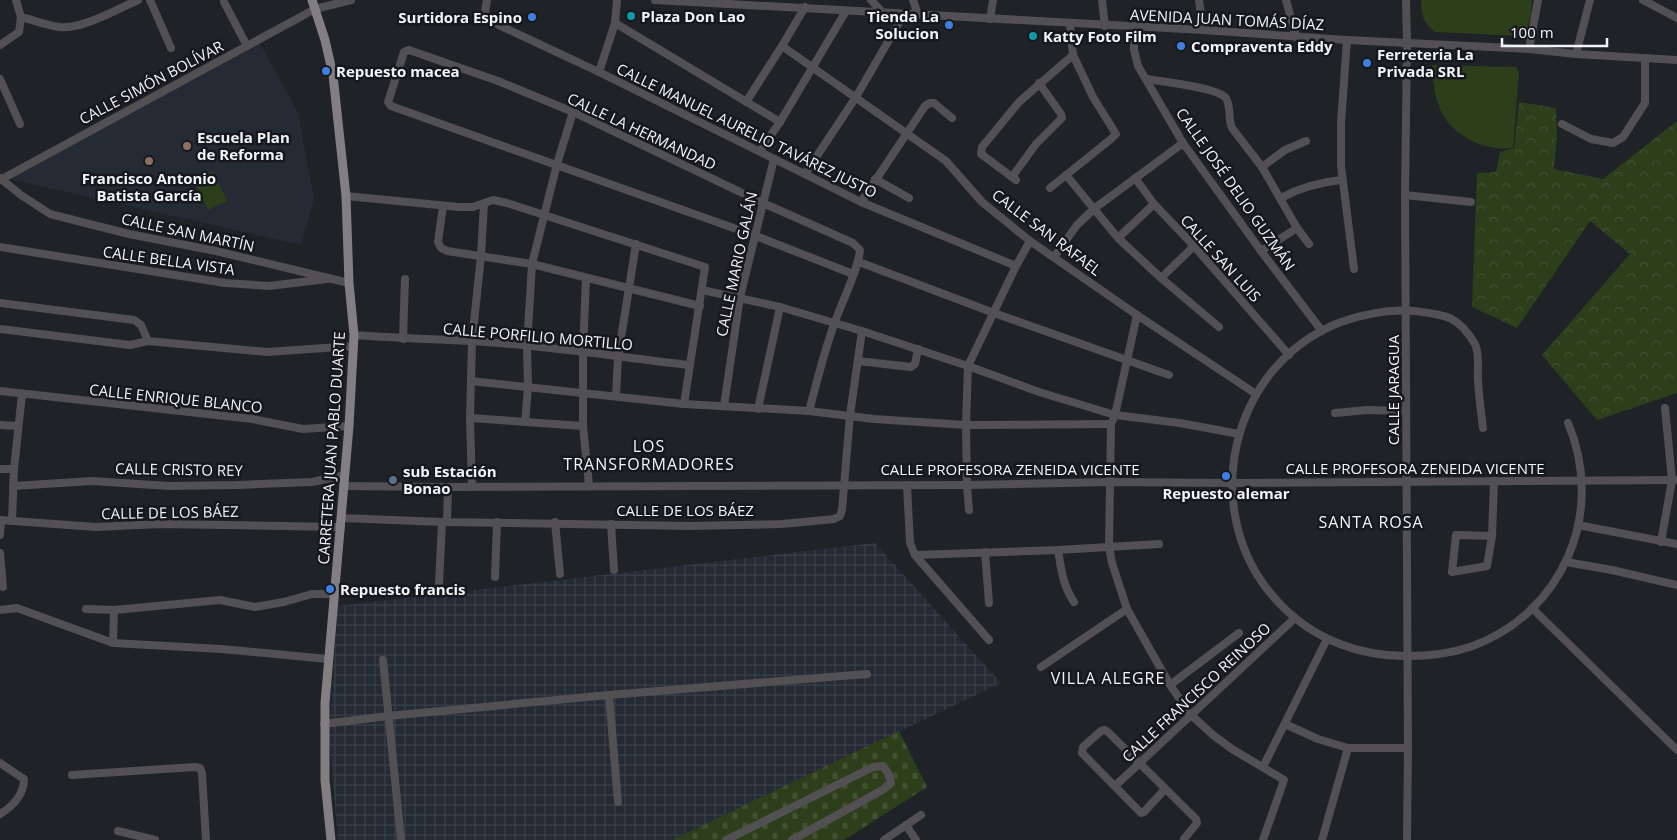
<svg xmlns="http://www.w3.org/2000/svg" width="1677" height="840" font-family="'Open Sans',sans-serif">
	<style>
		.industrial { fill: url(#industrial-grid) }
		.built { fill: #252b35 }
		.forest { fill: url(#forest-crowns) }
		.cemetery { fill: url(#cemetery-stones) }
		.garden { fill: #2d3e1b }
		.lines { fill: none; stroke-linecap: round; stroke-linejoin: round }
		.minor { stroke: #525052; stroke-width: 8 }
		.major { stroke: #827e82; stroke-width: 9 }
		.culture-dot { fill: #0f9aa8; stroke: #16181d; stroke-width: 2 }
		.shop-dot { fill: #3f7fe0; stroke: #16181d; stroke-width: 2 }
		.education-dot { fill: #8d6e63; stroke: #16181d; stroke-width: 2 }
		.service-dot { fill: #5c6f8a; stroke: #16181d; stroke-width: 2 }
		.labels { text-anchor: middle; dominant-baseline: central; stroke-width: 5; stroke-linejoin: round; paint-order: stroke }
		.poi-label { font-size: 15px; font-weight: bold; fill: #f2f4f8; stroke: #16181d; text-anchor: start }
		.street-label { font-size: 15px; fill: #f2f4f8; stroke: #16181d }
		.neighbourhood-label { font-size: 16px; letter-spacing: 1px; fill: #f2f4f8; stroke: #16181d }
	</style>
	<defs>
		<pattern id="industrial-grid" width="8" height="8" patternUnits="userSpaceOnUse" patternTransform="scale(1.25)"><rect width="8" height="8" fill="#252b35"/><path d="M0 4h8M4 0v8" fill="none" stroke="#3a4049"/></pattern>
		<pattern id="forest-crowns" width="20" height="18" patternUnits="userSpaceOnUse" patternTransform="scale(1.25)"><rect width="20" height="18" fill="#2d3e1b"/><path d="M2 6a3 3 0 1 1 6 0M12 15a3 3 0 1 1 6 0" fill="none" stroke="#425132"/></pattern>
		<pattern id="cemetery-stones" width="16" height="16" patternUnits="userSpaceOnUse" patternTransform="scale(1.25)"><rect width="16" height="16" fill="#2d3e1b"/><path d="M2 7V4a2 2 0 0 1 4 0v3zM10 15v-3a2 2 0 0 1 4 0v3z" fill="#425132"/></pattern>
	</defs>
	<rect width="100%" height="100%" fill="#1f2227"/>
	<!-- industrial -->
	<polygon class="industrial" points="875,543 1001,683 672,840 338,840 329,735 338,606"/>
	<!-- built -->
	<polygon class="built" points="259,42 298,112 314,199 301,245 9,179"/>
	<!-- forest -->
	<polygon class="forest" points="1519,102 1556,108 1557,134 1554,169 1603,179 1677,121 1677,393 1597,420 1542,355 1630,254 1590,221 1517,328 1472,307 1477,173 1496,172 1500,152 1514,148"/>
	<!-- cemetery -->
	<polygon class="cemetery" points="899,731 927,787 844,840 672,840"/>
	<!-- garden -->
	<g class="garden">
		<path d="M 1421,0 L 1532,0 L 1532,1 L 1531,14 L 1525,36 L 1435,32 C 1422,21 1422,16 1421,0 Z"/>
		<path d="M 1432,65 L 1516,67 L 1519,72 L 1513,148 C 1486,152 1452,136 1441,111 C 1434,96 1433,81 1432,65 Z"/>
		<polygon points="213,171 227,201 208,210 194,180"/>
	</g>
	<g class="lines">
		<!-- minor -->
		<g class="minor">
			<polyline points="150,0 171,48"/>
			<polyline points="487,0 485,12 490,21 599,72 861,202 1016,266"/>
			<polyline points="655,0 1203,30 1347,40 1529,49 1576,54 1677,60"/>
			<polyline points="871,0 883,13"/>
			<polyline points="913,0 918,15"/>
			<polyline points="1102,0 1105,26"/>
			<polyline points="1199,0 1203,30"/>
			<polyline points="1286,0 1296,37"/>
			<polyline points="1406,0 1407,43 1405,195 1408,748 1407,840"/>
			<polyline points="1643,0 1677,18"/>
			<polyline points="224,2 247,46"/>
			<path d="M 21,17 C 33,20 46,25 59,27 C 81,30 118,9 138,0"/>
			<polyline points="990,19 993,0"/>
			<polyline points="615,23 780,122"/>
			<polyline points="1134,28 1134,50 1138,66 1183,143 1261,251 1322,331"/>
			<polyline points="1347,40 1341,123 1341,166 1354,269"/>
			<polyline points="0,45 19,32 21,17 16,0"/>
			<polyline points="782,46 946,161 982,202 1030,241 1137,315 1256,394"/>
			<polyline points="1529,49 1538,0"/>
			<polyline points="1576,54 1590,0"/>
			<polyline points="599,72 615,23 617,0"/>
			<polyline points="397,74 388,102 391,106 756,236 853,274"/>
			<path d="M 333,75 L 397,74 L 404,52 L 409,50 L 498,81 L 573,112 L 763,203 L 853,243 L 860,250 C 858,271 842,301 835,322 C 824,351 817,382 809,411"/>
			<polyline points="0,79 20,124"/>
			<path d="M 1146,79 C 1160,81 1219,88 1226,98 C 1231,106 1228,119 1232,128 L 1262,167 L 1297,228 L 1309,244"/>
			<polyline points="746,102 782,46 805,7"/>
			<polyline points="1562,124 1591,139 1613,143 1623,137 1645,103 1645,58"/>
			<polyline points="760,151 780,122 846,11"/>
			<polyline points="1262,167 1285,150 1306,141"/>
			<polyline points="805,174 856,97 904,14"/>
			<polyline points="1066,175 1118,238 1161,278 1219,327"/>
			<polyline points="1012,177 1036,144 1062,118 1061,114 1039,83"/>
			<polyline points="0,178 21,195 50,214 129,234 216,251 349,283"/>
			<polyline points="1135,178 1154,204 1194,246 1289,355"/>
			<polyline points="875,179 909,198"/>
			<polyline points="0,180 315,9 351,0"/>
			<polyline points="1016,180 981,154 982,147 1019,102 1073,55"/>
			<polyline points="1050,188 1111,139 1116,134 1093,97 1073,55 1070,24"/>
			<polyline points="1405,195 1471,202"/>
			<polyline points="346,196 459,207 473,207 493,200 507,203 705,267 684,404"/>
			<path d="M 1281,198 C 1301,187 1320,182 1342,180"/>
			<polyline points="861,202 925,106 930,103 934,103 952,118"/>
			<polyline points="443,206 438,242 441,248 447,251 532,264 700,306"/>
			<polyline points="1118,238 1154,204"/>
			<polyline points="0,247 225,283 269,286 327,279"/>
			<polyline points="1261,251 1297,228"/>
			<polyline points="1054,257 1077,225 1095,208 1183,143"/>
			<polyline points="859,262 994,313 1169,375"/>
			<polyline points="586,278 583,352 583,426 589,485"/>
			<polyline points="1161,278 1194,246"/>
			<polyline points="702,290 780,307 862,331 968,366 1039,392 1115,415 1180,423 1239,434"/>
			<polyline points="0,303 134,320 141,325 148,341"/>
			<polyline points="1137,315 1115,415 1111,424 1109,546 1112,563 1127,609 1170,685 1191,715 1213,735 1232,749 1284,780 1263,840"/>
			<polyline points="0,329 130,345 148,341 267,352 354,346"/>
			<path d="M 354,335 C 393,338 432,339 471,341 C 545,345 618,357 690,365"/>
			<polyline points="403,339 405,279"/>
			<polyline points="858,361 911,367 915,364 918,349"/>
			<polyline points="471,381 684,404 809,411 874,419 966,425 1111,424"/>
			<polyline points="0,391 252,419 303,429 349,426"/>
			<polyline points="616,396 618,357 636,244"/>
			<polyline points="724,406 740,297 774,159"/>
			<polyline points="758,409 780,307"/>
			<polyline points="1335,413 1367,410 1406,411"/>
			<polyline points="470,418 583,426"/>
			<polyline points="525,422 528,388 527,346 532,264 557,164 573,112"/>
			<polyline points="0,425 17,426"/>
			<path d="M 1483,428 C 1481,412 1479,397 1478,381 C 1477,370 1480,354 1475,344 C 1458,315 1445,315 1414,311 C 1390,309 1364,314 1341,322 C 1228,365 1196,516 1279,603 C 1313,639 1358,656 1407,656 C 1428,656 1449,654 1470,647 C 1563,614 1606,513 1568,423"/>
			<polyline points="0,469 14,469"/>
			<polyline points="907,485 910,543 915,555 989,640"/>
			<polyline points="13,486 92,481 169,486 237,485 312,482 345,475"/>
			<polyline points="343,486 448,487 967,485 1110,482 1232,483 1677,480"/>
			<polyline points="472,487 470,418 472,341 481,256 484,204"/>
			<polyline points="969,510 967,485 966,425 968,366 1016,266 1030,241"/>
			<polyline points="342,518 442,522 691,526 782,524 834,519 840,516 842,510 850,415 862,331"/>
			<polyline points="0,520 96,527 162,524 341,527"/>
			<polyline points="12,521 14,469 22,394"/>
			<polyline points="447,522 448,487"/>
			<polyline points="555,522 560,574"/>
			<polyline points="611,524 614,570"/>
			<polyline points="1578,525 1677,544"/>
			<polyline points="0,535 1,520"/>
			<polyline points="1492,536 1456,535 1452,572 1487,566 1492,536 1494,481"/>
			<polyline points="1661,542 1672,480 1665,408"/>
			<path d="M 1058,550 C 1061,569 1063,586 1074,602"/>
			<polyline points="985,552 989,603"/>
			<polyline points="0,553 3,587"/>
			<polyline points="915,555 1058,550 1159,544"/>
			<polyline points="1566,562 1612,570 1677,585"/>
			<polyline points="495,577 497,522"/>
			<polyline points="439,584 442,522"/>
			<polyline points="1532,608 1677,750"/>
			<polyline points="86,609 114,610 220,600 255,607 284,602 312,594 335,594"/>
			<polyline points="0,610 17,608 113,643 221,649 328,659"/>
			<polyline points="113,643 114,610"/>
			<polyline points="383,660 401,840"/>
			<polyline points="1041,667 1127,609"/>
			<polyline points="1170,685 1239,633"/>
			<polyline points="609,695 618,802"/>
			<polyline points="324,724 388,716 609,695 867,674"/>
			<polyline points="1285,724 1318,739 1348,748 1408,748"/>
			<path d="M 0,763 L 24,779 C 24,795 12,807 0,814"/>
			<polyline points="1263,767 1327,639"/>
			<polyline points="72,775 195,767 200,768 202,773 206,840"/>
			<polyline points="1115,786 1295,618"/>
			<polyline points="1165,789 1144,812 1141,813 1082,753 1083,747 1101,731 1105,730 1108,732 1196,819 1197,823 1184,839"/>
			<polyline points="906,825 916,840"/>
			<polyline points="118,831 155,840"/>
			<polyline points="726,840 873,767 883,766 888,773 891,783 884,789 792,840"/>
			<polyline points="884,840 921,815"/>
			<polyline points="1322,840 1348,748"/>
		</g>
		<!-- major -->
		<polyline class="major" points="312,0 325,40 333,75 346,196 349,283 354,335 349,426 325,703 325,780 331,840"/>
	</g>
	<!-- markers -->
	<g class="culture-dot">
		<circle cx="631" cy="16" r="5"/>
		<circle cx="1033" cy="36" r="5"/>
	</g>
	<g class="shop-dot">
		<circle cx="532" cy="17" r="5"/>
		<circle cx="949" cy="25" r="5"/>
		<circle cx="1181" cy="46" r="5"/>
		<circle cx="1367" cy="63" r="5"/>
		<circle cx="326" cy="71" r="5"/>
		<circle cx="1226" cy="476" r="5"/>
		<circle cx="330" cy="589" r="5"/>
	</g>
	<g class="education-dot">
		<circle cx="187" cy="146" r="5"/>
		<circle cx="149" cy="161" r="5"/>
	</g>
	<circle class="service-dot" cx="393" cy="480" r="5"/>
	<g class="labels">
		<!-- poi labels -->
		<g class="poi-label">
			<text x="641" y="16">Plaza Don Lao</text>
			<text x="939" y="16" text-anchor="end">Tienda La<tspan x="939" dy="17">Solucion</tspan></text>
			<text x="522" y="17" text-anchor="end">Surtidora Espino</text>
			<text x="1043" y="36">Katty Foto Film</text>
			<text x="1191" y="46">Compraventa Eddy</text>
			<text x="1377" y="54">Ferreteria La<tspan x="1377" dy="17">Privada SRL</tspan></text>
			<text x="336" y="71">Repuesto macea</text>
			<text x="197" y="137">Escuela Plan<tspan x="197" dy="17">de Reforma</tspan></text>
			<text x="149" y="178" text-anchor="middle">Francisco Antonio<tspan x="149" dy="17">Batista García</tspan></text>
			<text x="403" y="471">sub Estación<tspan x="403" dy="17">Bonao</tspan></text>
			<text x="1226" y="493" text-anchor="middle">Repuesto alemar</text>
			<text x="340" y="589">Repuesto francis</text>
		</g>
		<!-- street labels -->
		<g class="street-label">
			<text transform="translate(1227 19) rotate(3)">AVENIDA JUAN TOMÁS DÍAZ</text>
			<text transform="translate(151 82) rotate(-28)">CALLE SIMÓN BOLÍVAR</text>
			<text transform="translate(747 130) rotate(26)">CALLE MANUEL AURELIO TAVÁREZ JUSTO</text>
			<text transform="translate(642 131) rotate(25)">CALLE LA HERMANDAD</text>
			<text transform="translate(1236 189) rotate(55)">CALLE JOSÉ DELIO GUZMÁN</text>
			<text transform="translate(188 232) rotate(12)">CALLE SAN MARTÍN</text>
			<text transform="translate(1047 232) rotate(37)">CALLE SAN RAFAEL</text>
			<text transform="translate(1221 258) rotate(48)">CALLE SAN LUIS</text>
			<text transform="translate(169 260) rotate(8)">CALLE BELLA VISTA</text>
			<text transform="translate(736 264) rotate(-78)">CALLE MARIO GALÁN</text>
			<text transform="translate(538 336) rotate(5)">CALLE PORFILIO MORTILLO</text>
			<text transform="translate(1393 390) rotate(-90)">CALLE JARAGUA</text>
			<text transform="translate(176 398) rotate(6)">CALLE ENRIQUE BLANCO</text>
			<text transform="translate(331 448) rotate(-86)">CARRETERA JUAN PABLO DUARTE</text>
			<text x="1415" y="468">CALLE PROFESORA ZENEIDA VICENTE</text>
			<text transform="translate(179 469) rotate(1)">CALLE CRISTO REY</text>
			<text x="1010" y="469">CALLE PROFESORA ZENEIDA VICENTE</text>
			<text x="685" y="510">CALLE DE LOS BÁEZ</text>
			<text transform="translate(170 512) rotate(-1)">CALLE DE LOS BÁEZ</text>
			<text transform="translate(1196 692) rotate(-43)">CALLE FRANCISCO REINOSO</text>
		</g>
		<!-- neighbourhood labels -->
		<g class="neighbourhood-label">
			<text x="649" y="446">LOS<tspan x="649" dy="18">TRANSFORMADORES</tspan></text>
			<text x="1371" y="522">SANTA ROSA</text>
			<text x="1108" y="678">VILLA ALEGRE</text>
		</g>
	</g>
	<!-- scale -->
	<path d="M1502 38v8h105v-8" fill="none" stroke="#f2f4f8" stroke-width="2.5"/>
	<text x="1510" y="38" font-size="15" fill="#f2f4f8" stroke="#16181d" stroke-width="4" paint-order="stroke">100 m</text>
</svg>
